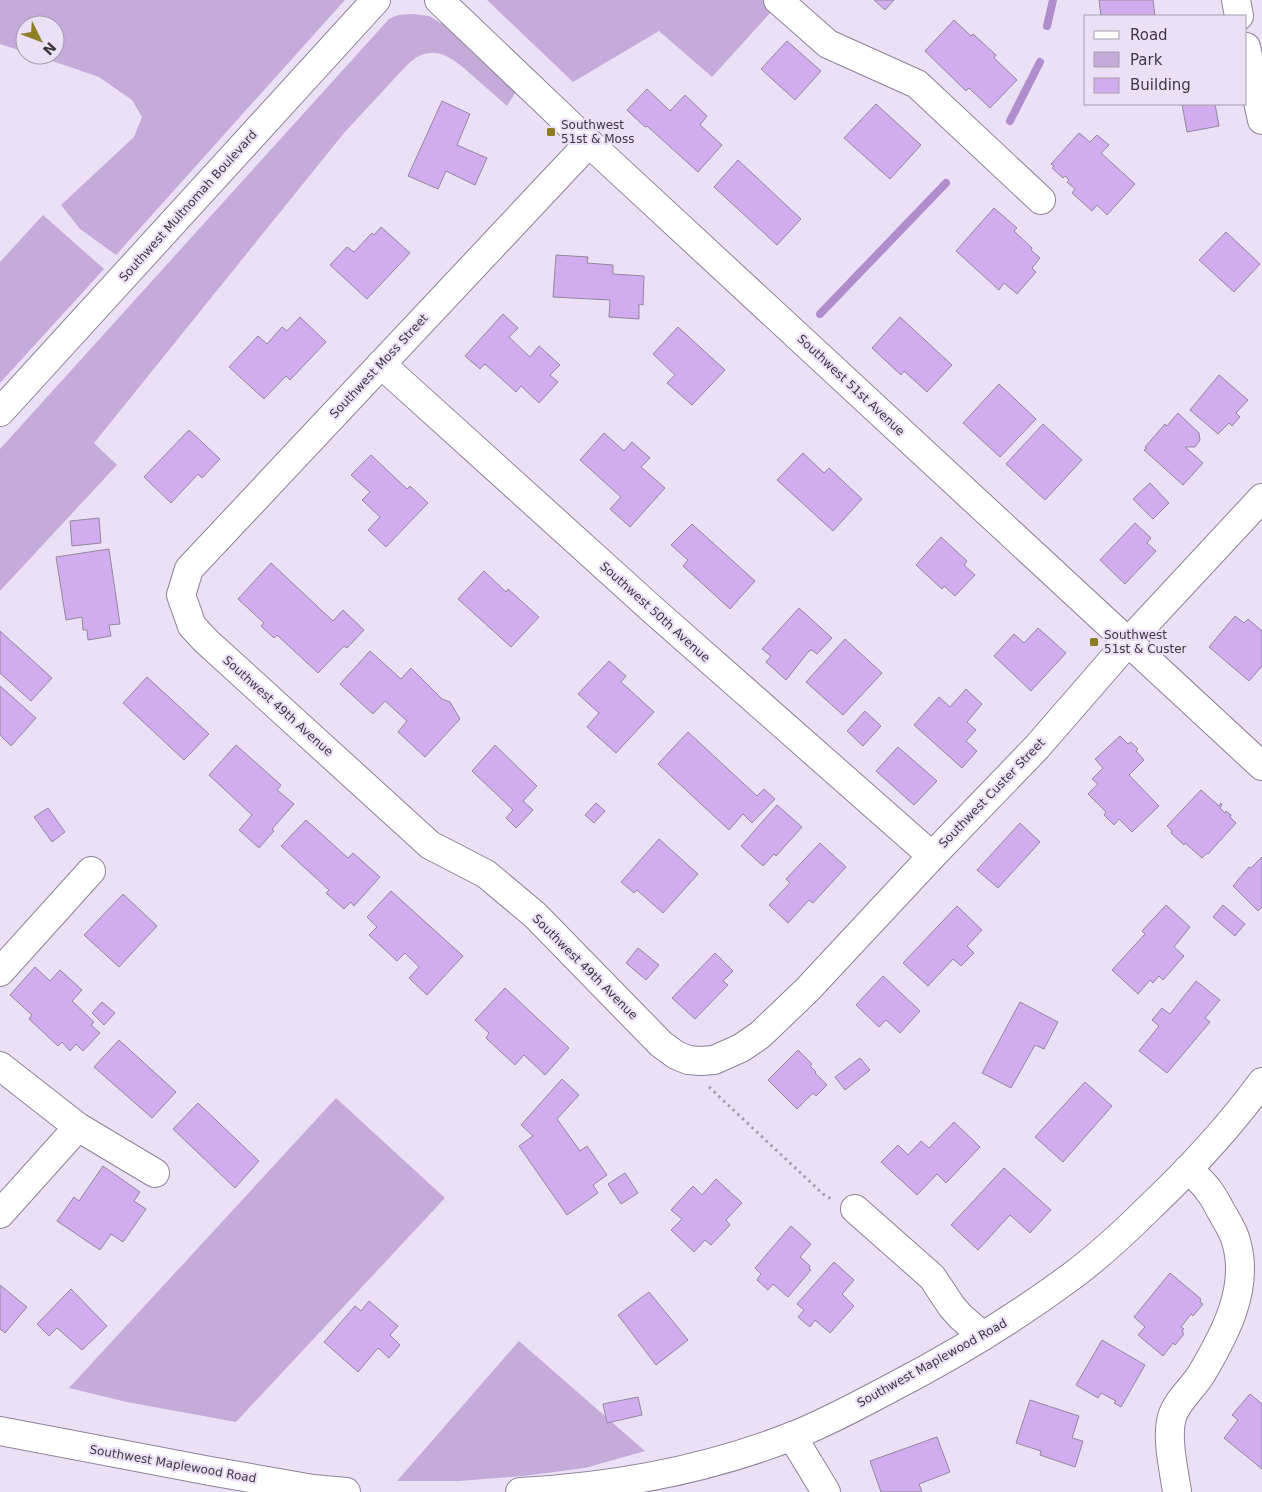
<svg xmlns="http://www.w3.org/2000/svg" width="1262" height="1492" font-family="'DejaVu Sans',sans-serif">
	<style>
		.green { fill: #c4abda }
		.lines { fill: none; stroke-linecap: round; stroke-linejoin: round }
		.stream { stroke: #b08dcd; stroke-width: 8 }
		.building { fill: #d1adef; stroke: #92889c }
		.minor-casing { stroke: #8d8296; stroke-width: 30 }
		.major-casing { stroke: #8d8296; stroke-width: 30 }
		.path { stroke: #a79eaf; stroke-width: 3; stroke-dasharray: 2.5 4; stroke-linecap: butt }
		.minor { stroke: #fff; stroke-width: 28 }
		.major { stroke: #fff; stroke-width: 28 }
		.poi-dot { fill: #8d7d23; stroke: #ece0f6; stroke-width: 2 }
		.labels { text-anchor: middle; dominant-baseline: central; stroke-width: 4.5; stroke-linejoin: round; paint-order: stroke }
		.poi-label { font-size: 12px; fill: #3d3941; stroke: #ece0f6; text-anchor: start }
		.street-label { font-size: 12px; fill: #3d3941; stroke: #ece0f6 }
	</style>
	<rect width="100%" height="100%" fill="#ece0f6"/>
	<!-- green -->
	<g class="green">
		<polygon points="0,0 345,0 116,255 80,229 61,205 134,137 142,117 132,100 99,77 35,55 55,55 55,25 25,25 25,52 0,44"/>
		<polygon points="487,0 782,0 712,77 659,31 573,82"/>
		<path d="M 413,14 L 429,16 L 446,26 L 517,90 L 507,106 C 496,96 485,87 474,77 C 453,58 433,40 407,65 L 344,133 L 94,443 L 117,465 L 0,591 L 0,449 L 389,19 L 398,15 Z"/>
		<polygon points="43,215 104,269 0,383 0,262"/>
		<polygon points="336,1098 445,1198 236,1422 127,1402 69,1388"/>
		<polygon points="519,1341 645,1451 585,1468 523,1476 459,1481 397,1481"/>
	</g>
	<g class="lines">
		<!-- stream -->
		<g class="stream">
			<polyline points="1047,26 1053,0"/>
			<polyline points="1010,121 1040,62"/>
			<polyline points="820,314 946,183"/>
		</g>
	</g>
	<!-- building -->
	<g class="building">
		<polygon points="874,0 894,0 885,10"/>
		<polygon points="1099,0 1153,0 1155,16 1101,16"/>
		<polygon points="954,20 971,36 973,34 996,55 994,58 1017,80 990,108 969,88 966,91 925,51"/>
		<polygon points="787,41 821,71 795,100 761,69"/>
		<polygon points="647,89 670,111 685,95 707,116 700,125 722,145 698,172 647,126 645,127 627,110"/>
		<polygon points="442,101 470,114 457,145 487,158 475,185 446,171 438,189 408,176"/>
		<polygon points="876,104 921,145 890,179 844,138"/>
		<polygon points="1182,104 1215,104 1219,126 1187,132"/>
		<polygon points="1079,133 1090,142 1097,135 1109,145 1101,153 1135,184 1107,215 1097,205 1092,211 1072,193 1075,189 1067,182 1069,180 1065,176 1063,178 1052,168 1054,166 1051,164"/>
		<polygon points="738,160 801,219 777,245 714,187"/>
		<polygon points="994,208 1017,228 1014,231 1032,248 1031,250 1040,258 1032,268 1036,272 1017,294 1004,283 999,290 956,251"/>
		<polygon points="381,227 410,253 367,299 330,265 347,247 354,252 372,233 374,235"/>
		<polygon points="1226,232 1260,264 1234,292 1199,260"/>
		<polygon points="556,255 588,257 587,263 613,265 613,274 644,276 643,305 639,304 639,319 609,317 610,300 553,297"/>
		<polygon points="503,314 518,328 509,337 530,357 539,346 560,365 550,375 558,382 539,403 521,386 516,392 485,364 480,369 465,356"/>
		<polygon points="300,317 326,342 290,380 286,376 264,399 229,367 258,336 267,344 282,327 287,331"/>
		<polygon points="900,317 952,365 927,392 904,371 901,375 872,348"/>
		<polygon points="678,327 725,370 692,405 667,383 675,375 653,354"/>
		<polygon points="1219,375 1248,400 1236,413 1240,417 1232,426 1229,423 1218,434 1190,410"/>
		<polygon points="999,384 1036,419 1000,457 963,423"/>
		<polygon points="1178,413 1199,433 1200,440 1195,447 1185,447 1203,463 1183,485 1144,450 1147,448 1145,447 1165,424 1167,426"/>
		<polygon points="1043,424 1082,460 1045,500 1006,464"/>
		<polygon points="189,430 220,459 202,478 198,474 171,503 144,477"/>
		<polygon points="604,433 624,451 632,442 650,458 641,467 665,488 630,527 610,509 621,497 580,460"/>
		<polygon points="803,453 824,473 829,468 862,499 833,531 777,480"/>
		<polygon points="371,455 407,489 410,486 428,503 386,547 368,530 380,517 362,500 370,492 351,475"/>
		<polygon points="1150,483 1169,503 1153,519 1133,499"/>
		<polygon points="99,518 101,543 72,546 70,521"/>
		<polygon points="1135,523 1151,538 1147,543 1156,551 1125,584 1100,560"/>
		<polygon points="692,524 755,581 730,609 683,566 688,560 671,545"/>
		<polygon points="941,537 967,561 964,565 975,575 955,596 944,586 942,589 916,565"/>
		<polygon points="109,549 120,624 109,625 111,636 88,640 87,630 83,630 82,617 66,620 56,557"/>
		<polygon points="271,563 333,621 343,610 364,630 347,648 344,646 318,673 277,635 274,638 261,626 264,623 238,599"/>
		<polygon points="484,571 506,592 508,589 539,617 511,647 458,599"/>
		<polygon points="799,608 832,638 817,654 812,650 809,651 786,680 766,662 771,656 762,649"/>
		<polygon points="1235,616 1244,623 1248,619 1262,631 1262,666 1249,681 1209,647"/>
		<polygon points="1038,628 1066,653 1031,691 994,656 1014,634 1024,643"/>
		<polygon points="0,631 52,678 31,701 0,673"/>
		<polygon points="845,639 882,673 843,715 806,682"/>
		<polygon points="370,651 401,679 411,668 442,699 450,702 460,719 425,757 398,732 407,721 385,701 373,714 340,684"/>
		<polygon points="609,661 626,676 621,682 654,712 616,753 587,727 599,713 578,694"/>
		<polygon points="147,677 209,734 184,760 123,703"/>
		<polygon points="0,686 36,718 11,746 0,735"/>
		<polygon points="966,689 982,704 967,722 976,730 966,741 977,751 962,768 914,725 939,697 950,707"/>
		<polygon points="865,711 881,726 863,746 847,731"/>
		<polygon points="688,732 757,796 764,789 775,799 752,823 743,814 729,830 658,764"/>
		<polygon points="1120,736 1128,744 1131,742 1138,749 1136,751 1144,760 1129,775 1159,806 1132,832 1119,819 1114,825 1104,815 1106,812 1088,794 1098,784 1092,779 1103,768 1095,759"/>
		<polygon points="236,745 281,785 277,790 294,804 272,829 274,831 259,848 239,830 252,815 209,775"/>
		<polygon points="495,745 537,786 523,801 533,810 516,828 506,818 513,810 472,771"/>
		<polygon points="898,747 937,781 914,805 876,771"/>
		<polygon points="1201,790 1219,806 1221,803 1222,805 1220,808 1225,813 1226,811 1231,815 1230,817 1236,823 1208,854 1207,853 1202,858 1185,843 1184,845 1171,833 1172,831 1167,826"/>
		<polygon points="596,803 605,811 594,823 585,815"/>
		<polygon points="777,805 802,827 776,856 774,854 763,866 741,846"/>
		<polygon points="48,808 65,832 52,842 34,817"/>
		<polygon points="306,820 348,858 353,853 380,877 354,906 351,902 344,909 326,893 329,890 281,846"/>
		<polygon points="1020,823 1040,842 998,888 977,870"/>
		<polygon points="659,839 698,874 663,913 637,890 634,893 621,882"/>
		<polygon points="820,843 846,867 813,903 809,900 788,923 769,905 790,883 786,879"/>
		<polygon points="1262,857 1262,907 1258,911 1233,886 1249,867 1251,868"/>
		<polygon points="391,891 463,956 427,995 409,978 419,967 405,953 397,961 369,935 377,927 367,917"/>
		<polygon points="123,894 157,926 119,967 84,935"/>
		<polygon points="1166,905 1190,927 1174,947 1184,956 1163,980 1159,976 1153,983 1150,980 1138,994 1112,970 1145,934 1142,931"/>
		<polygon points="1223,905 1245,924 1235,936 1213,917"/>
		<polygon points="957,906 982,930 967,946 974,953 961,966 953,959 928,986 903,963"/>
		<polygon points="638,948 659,965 646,980 626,963"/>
		<polygon points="715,953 733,971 723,981 728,985 695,1019 672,998"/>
		<polygon points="35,967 50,981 60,970 82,990 72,1001 94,1022 91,1025 100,1033 83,1051 76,1044 70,1051 62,1042 58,1046 29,1019 32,1015 10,995"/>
		<polygon points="883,976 920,1011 900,1033 886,1020 879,1027 856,1005"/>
		<polygon points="1196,981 1220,1000 1205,1018 1210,1022 1167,1073 1139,1051 1159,1026 1152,1020 1162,1008 1170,1014"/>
		<polygon points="505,988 569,1048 545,1075 524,1055 515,1065 486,1038 489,1033 475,1020"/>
		<polygon points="102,1002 115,1013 104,1025 92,1013"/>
		<polygon points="1020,1002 1058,1022 1044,1049 1035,1045 1011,1088 982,1073"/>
		<polygon points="119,1040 176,1092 152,1118 94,1067"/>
		<polygon points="798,1050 812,1064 810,1066 816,1072 815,1073 827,1085 816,1096 813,1093 797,1109 768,1080"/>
		<polygon points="860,1058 870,1070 845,1090 835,1077"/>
		<polygon points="562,1079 579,1095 557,1119 580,1151 587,1146 607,1175 593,1185 598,1193 567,1215 519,1146 533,1136 521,1125"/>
		<polygon points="1085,1082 1112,1106 1063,1162 1035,1137"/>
		<polygon points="198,1103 259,1161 235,1188 173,1129"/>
		<polygon points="954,1122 980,1147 946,1183 937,1174 917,1195 881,1162 898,1145 908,1155 921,1141 929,1148"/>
		<polygon points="103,1166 140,1192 134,1201 146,1209 123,1242 111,1234 100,1250 57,1221 74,1197 79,1201"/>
		<polygon points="1004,1168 1051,1210 1030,1233 1010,1215 978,1250 951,1225"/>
		<polygon points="625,1173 638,1193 621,1204 608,1184"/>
		<polygon points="716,1179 742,1203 726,1220 730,1225 711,1245 705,1240 694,1252 671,1230 682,1219 671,1210 693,1186 702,1195"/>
		<polygon points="791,1226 811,1244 800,1257 810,1266 809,1269 811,1270 788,1297 773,1284 768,1290 757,1280 761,1274 755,1268"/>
		<polygon points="834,1262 854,1280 842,1294 854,1306 830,1333 815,1320 810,1327 798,1317 804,1310 797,1304"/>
		<polygon points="1170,1273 1201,1299 1200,1302 1203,1304 1193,1316 1191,1314 1181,1327 1184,1329 1182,1331 1184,1334 1175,1345 1173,1343 1163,1356 1138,1335 1145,1327 1134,1317"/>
		<polygon points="0,1285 27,1307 5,1333 0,1329"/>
		<polygon points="71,1289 107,1326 82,1350 57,1328 49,1336 37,1324"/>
		<polygon points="649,1292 688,1340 656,1365 618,1315"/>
		<polygon points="369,1301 398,1326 390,1335 400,1345 389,1358 378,1348 358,1372 324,1342 355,1306 361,1311"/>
		<polygon points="1102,1340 1145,1365 1121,1407 1114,1403 1116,1401 1101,1393 1098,1398 1076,1385"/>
		<polygon points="1250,1394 1262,1404 1262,1469 1224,1438 1238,1420 1232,1415"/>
		<polygon points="638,1397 642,1415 607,1423 603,1404"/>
		<polygon points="1030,1400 1079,1416 1072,1438 1083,1441 1075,1467 1040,1455 1041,1451 1016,1443"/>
		<polygon points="937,1437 950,1472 919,1484 922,1492 881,1492 870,1461"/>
	</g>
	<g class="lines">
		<!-- minor casing -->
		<g class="minor-casing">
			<g id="minor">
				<polyline points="439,0 589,143 1262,766"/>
				<polyline points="778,0 828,44 917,84 1041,200"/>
				<polyline points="1236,0 1239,16"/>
				<polyline points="1246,47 1262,120"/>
				<polyline points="589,143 189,569 181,595 192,626 206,641 430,845 486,874 535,915 661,1044 676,1055 688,1060 701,1061 714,1060 741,1048 760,1035 807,990 932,856 1037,747 1129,641 1262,498"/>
				<polyline points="381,364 653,610 932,856"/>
				<polyline points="0,972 91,871"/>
				<polyline points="0,1066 78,1127 155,1173"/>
				<polyline points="855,1209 932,1277 952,1307 961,1317 983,1336"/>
				<polyline points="0,1214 78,1127"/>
				<polyline points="0,1431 210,1471 313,1489 346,1492"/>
				<polyline points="792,1436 826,1492"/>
				<path d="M 520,1492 C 611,1487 705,1470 790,1437 C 824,1424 857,1406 889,1389 C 953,1356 1014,1319 1072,1276 C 1100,1255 1126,1231 1151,1206 C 1191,1168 1229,1127 1262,1082"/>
				<path d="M 1177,1492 C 1174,1470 1166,1438 1172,1417 C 1177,1400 1194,1387 1202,1373 C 1225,1334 1250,1288 1236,1241 C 1233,1230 1226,1220 1221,1211 C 1217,1204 1214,1197 1209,1191 C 1204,1183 1195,1176 1188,1169"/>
			</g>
		</g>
		<!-- major casing -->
		<g class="major-casing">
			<polyline id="major" points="0,412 376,0"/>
		</g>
		<!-- path -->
		<polyline class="path" points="709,1087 823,1194 831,1199"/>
		<!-- minor -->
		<use href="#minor" class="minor"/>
		<!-- major -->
		<use href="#major" class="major"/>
	</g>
	<!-- markers -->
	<g class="poi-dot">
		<rect x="546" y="127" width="10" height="10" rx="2.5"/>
		<rect x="1089" y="637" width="10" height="10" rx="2.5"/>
	</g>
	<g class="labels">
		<!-- poi labels -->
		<g class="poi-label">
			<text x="561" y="125">Southwest<tspan x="561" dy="14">51st &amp; Moss</tspan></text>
			<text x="1104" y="635">Southwest<tspan x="1104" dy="14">51st &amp; Custer</tspan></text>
		</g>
		<!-- street labels -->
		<g class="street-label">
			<text transform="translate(188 206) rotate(-48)">Southwest Multnomah Boulevard</text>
			<text transform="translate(379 366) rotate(-47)">Southwest Moss Street</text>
			<text transform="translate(851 385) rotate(43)">Southwest 51st Avenue</text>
			<text transform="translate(655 612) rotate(42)">Southwest 50th Avenue</text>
			<text transform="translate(278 706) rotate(42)">Southwest 49th Avenue</text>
			<text transform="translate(992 793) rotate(-46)">Southwest Custer Street</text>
			<text transform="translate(585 967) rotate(45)">Southwest 49th Avenue</text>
			<text transform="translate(932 1363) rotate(-29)">Southwest Maplewood Road</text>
			<text transform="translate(173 1464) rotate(10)">Southwest Maplewood Road</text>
		</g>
	</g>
	<!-- legend -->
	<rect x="1084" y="15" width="162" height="90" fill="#ece0f6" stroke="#a69dae"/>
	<rect x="1094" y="31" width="25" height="8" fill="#ffffff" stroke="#a69dae"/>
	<text x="1130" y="40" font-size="15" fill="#3d3941">Road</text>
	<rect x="1094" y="52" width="25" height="15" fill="#c4abda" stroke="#a69dae"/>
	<text x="1130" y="65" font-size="15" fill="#3d3941">Park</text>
	<rect x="1094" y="78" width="25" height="15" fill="#d1adef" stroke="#a69dae"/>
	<text x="1130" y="90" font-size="15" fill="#3d3941">Building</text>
	<!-- north arrow -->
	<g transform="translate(40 40) rotate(132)"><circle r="24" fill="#ece0f6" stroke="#a69dae"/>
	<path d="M0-4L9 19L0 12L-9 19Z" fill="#8d7d23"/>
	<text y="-8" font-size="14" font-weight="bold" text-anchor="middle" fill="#3d3941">N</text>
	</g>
</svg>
